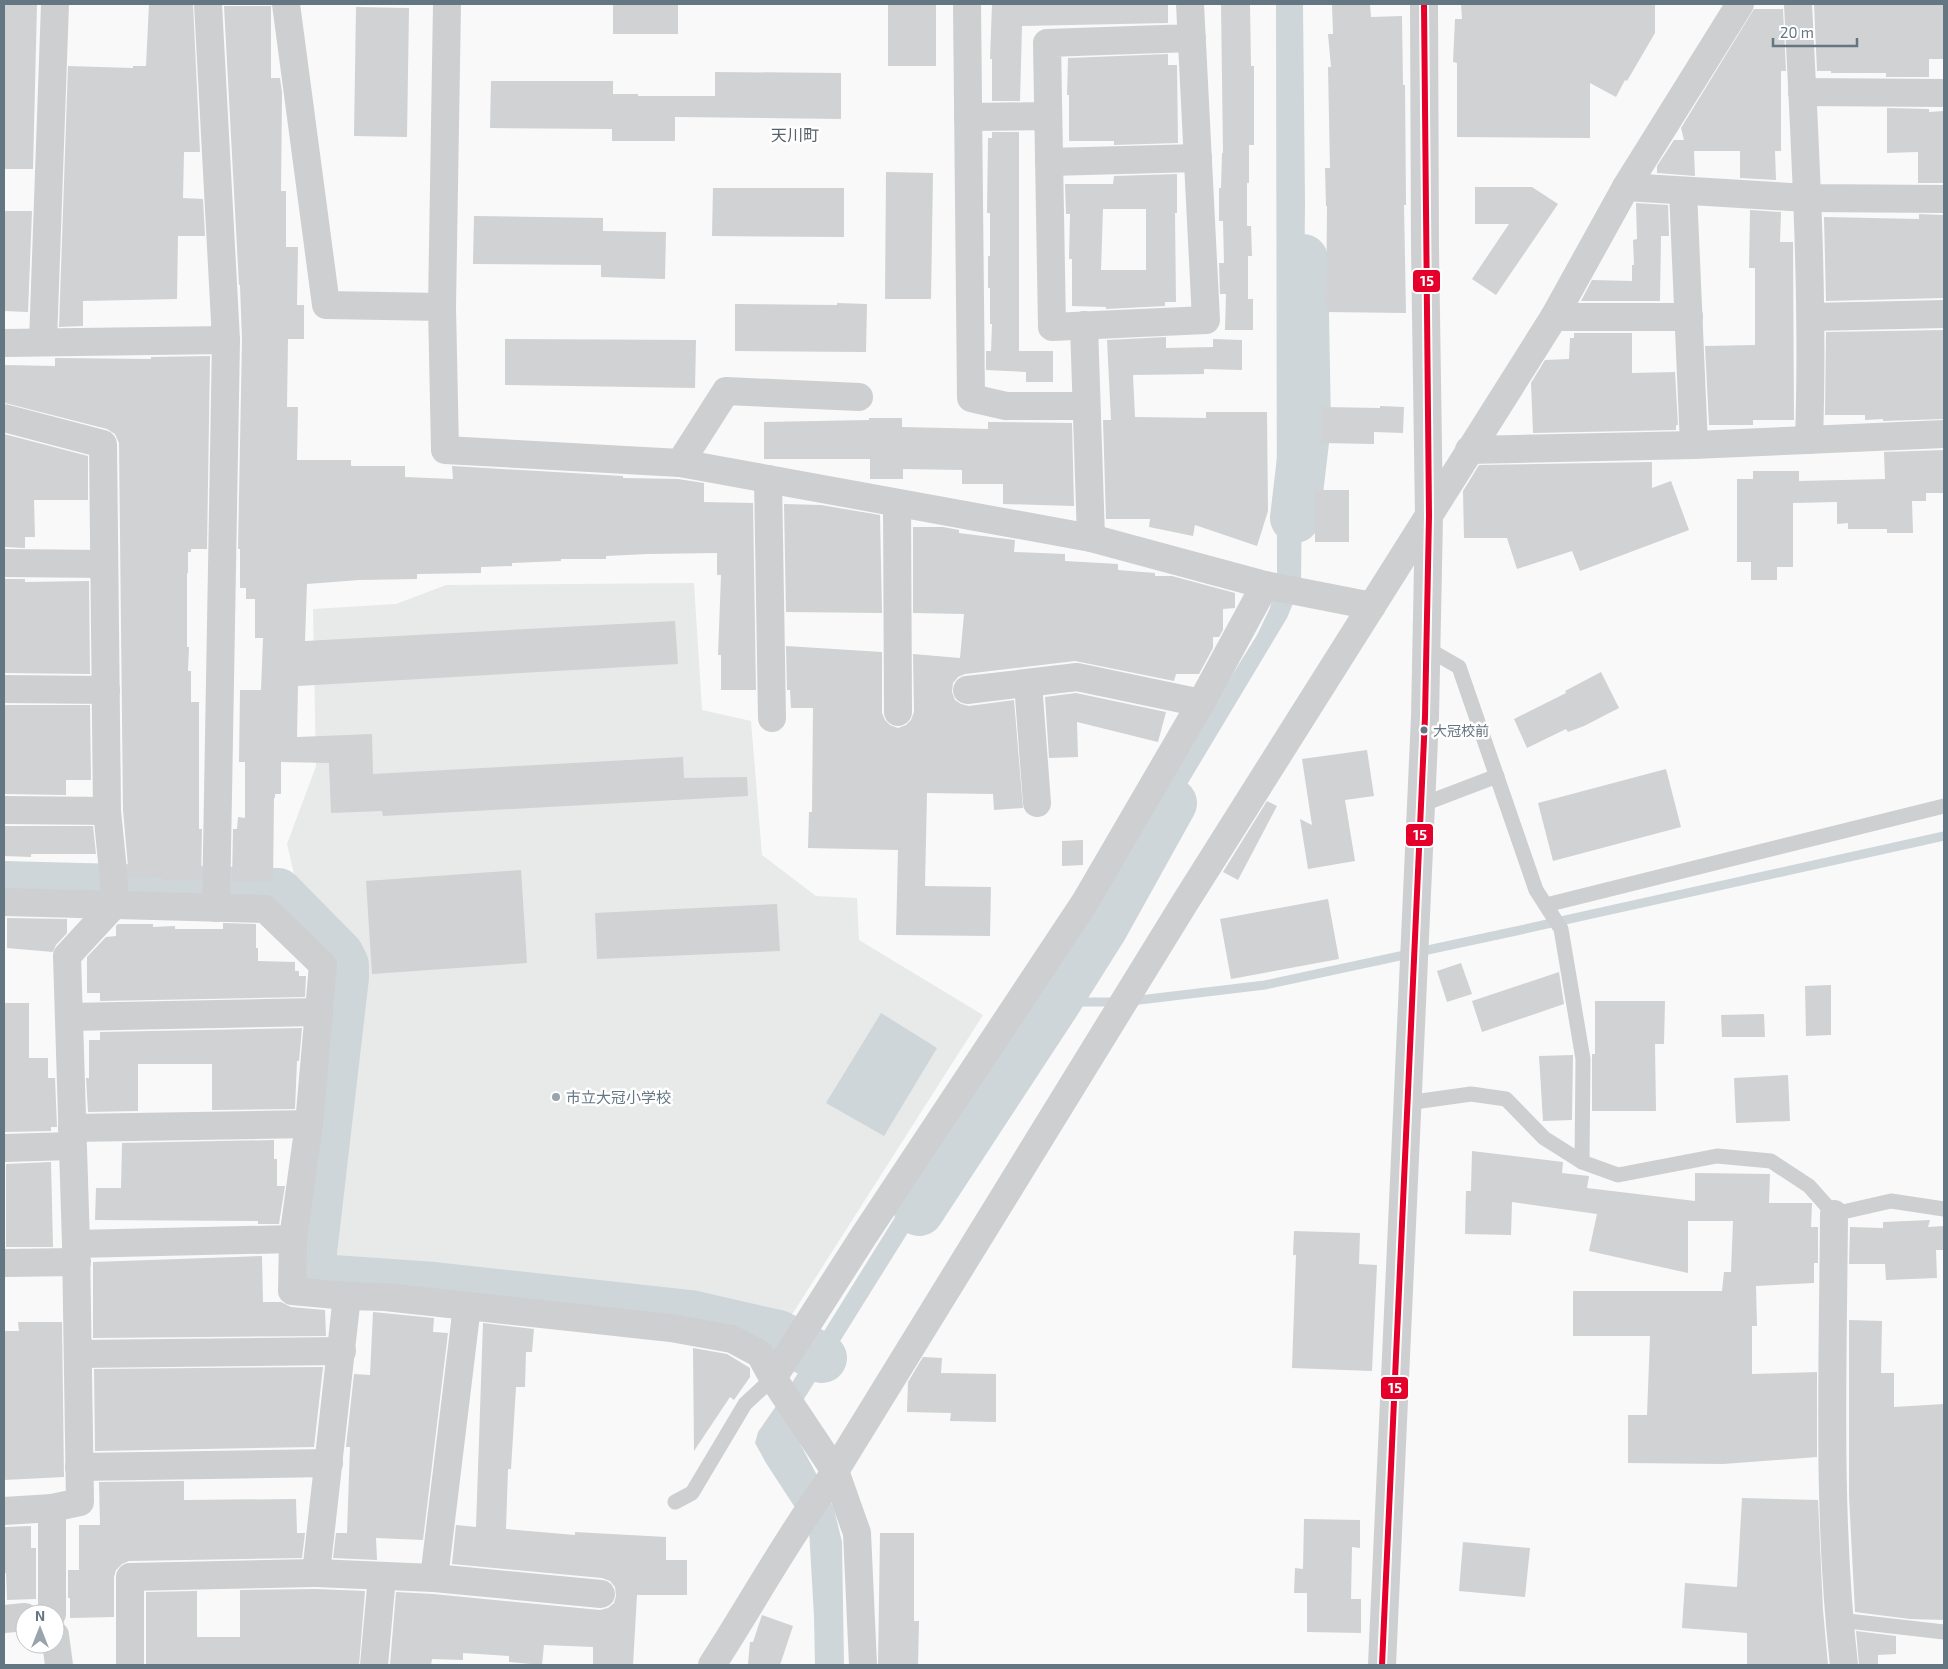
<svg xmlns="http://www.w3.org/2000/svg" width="1948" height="1669" font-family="'Exo 2','Noto Sans JP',sans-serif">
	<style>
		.built { fill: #e8e9e9 }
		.water { fill: #ced6d9 }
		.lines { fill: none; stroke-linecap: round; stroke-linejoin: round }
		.stream { stroke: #ced6d9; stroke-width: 9 }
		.river { stroke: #ced6d9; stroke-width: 50 }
		.building { fill: #d0d2d3; fill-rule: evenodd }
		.service { stroke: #cecfd0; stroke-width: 15 }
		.minor { stroke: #cecfd0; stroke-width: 28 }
		.tertiary { stroke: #cecfd0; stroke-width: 28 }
		.bus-1-casing { stroke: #fff; stroke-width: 10 }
		.bus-1 { stroke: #e4002b; stroke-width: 6 }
		.bus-dot { fill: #657683; stroke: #fff; stroke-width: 2 }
		.poi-dot { fill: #99a4ac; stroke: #fff; stroke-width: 2 }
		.labels { text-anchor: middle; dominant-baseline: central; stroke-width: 5; stroke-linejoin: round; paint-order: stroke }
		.bus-label { font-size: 14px; fill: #657683; stroke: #fff; text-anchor: start }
		.poi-label { font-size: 15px; fill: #657683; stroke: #fff; text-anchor: start }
		.neighbourhood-label { font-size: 16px; fill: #57646e; stroke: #fff }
		.line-badge { stroke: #fff; stroke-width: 2 }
		.badge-label { font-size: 14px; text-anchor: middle; font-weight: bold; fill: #fff }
	</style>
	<rect width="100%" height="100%" fill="#f9f9f9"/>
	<!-- built -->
	<polygon class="built" points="694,583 702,710 751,721 762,855 816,896 857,898 859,940 983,1015 793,1313 783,1321 337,1268 323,1257 340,1101 358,961 299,895 287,844 316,766 313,609 396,604 446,585"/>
	<!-- water -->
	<g class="water">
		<polygon points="1276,4 1303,4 1305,204 1301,584 1287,618 1176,803 789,1423 827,1494 834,1509 842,1542 844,1665 815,1665 814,1617 809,1529 766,1463 755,1443 758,1432 790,1386 1257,635 1270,608 1277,578"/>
		<polygon points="881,1013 937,1048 884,1136 826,1103"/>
	</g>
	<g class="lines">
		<!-- stream -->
		<g class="stream">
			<polyline points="1131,1001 1265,985 1516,931 1944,836"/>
			<polyline points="1056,1002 1119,1002"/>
		</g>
		<!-- river -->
		<g class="river">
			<polyline points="1295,518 1306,425 1303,259"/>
			<polyline points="4,886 278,893 339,955 344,965 344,977 310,1269 312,1275 318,1279 434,1287 690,1315 778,1335 822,1358"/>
			<polyline points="919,1211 1056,1002 1102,929 1172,803"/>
		</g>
	</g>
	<!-- building -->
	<g class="building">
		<polygon points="4,4 37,4 33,169 4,169"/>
		<polygon points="149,4 193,4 200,152 184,152 183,198 203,199 205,236 178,236 177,299 83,301 83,326 59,327 68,66 133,68 133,66 146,66"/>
		<rect x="613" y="4" width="65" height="30"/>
		<rect x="888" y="4" width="48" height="62"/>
		<polygon points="992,4 1168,4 1168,23 1022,26 1020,101 992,101 992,59 990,59"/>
		<polygon points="1221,4 1250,4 1251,66 1254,66 1254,145 1249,145 1249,183 1247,183 1247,226 1251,226 1252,256 1248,256 1248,299 1253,299 1253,330 1225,330 1226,294 1220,294 1219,263 1224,263 1223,221 1219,221 1219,188 1221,188 1222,153 1223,153"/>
		<polygon points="1332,4 1370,4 1371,17 1402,16 1403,85 1405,85 1406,205 1404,205 1406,313 1326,312 1327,206 1326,206 1325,168 1330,168 1328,67 1331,67 1328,34 1333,34"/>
		<polygon points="1461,4 1655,4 1655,33 1627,81 1625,80 1616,97 1590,83 1590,138 1457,137 1457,63 1453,62 1455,19 1462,19"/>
		<polygon points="1814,4 1944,4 1944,59 1929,59 1929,77 1886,77 1886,73 1831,73 1831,71 1817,71"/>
		<polygon points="224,6 271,6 271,78 280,78 282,93 281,191 286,191 286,247 298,247 297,305 304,305 304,339 288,339 287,407 298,407 297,460 351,460 351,466 405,466 405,477 453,479 452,466 623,476 623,478 678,479 704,483 704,502 753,503 756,690 721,690 721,655 718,655 721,575 717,575 717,553 648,554 606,556 606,559 561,559 561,561 512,563 512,566 481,567 481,573 417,574 417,579 359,580 307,584 305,641 675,621 678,664 298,686 297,737 372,734 373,774 683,757 684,778 747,777 748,796 383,816 382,811 331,813 329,763 281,762 281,794 275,794 275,798 274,798 273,881 232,881 233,829 237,829 238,817 245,818 245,762 239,762 240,690 261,690 263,638 255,638 255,599 246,599 246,588 240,588 240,549 238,549 242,340 240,285 239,285"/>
		<polygon points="356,7 409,8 407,137 354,136"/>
		<polygon points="1754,9 1783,9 1786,71 1781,71 1781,151 1775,151 1776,180 1740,178 1740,151 1694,151 1695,176 1657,173 1657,166 1674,140 1684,140 1681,128"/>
		<polygon points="1168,54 1168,65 1177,65 1178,143 1114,145 1114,141 1069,141 1069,95 1067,95 1068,58"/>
		<polygon points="715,72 841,73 841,119 675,117 675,141 612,141 612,129 490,128 491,81 613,81 613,94 638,94 638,96 715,96"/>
		<polygon points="1887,108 1929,109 1929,112 1944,111 1944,183 1918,183 1918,152 1887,153"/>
		<polygon points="992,132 1019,132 1019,351 1053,351 1053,382 1026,382 1026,372 986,370 986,351 991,351 992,324 990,324 990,288 988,288 988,256 990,256 990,213 987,213 988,138 992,138"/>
		<polygon points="886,172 933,173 931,299 885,299"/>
		<path d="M 1177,174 L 1177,213 L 1175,213 L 1176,302 L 1165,302 L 1165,306 L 1106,309 L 1106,307 L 1072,306 L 1072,259 L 1069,259 L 1070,214 L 1066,214 L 1065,184 L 1113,184 L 1114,176 ZM 1103,209 L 1146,209 L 1146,270 L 1101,270 Z"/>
		<polygon points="1475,187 1532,187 1558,204 1496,295 1472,279 1509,224 1475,224"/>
		<polygon points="713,188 844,188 844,237 712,236"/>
		<polygon points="1636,203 1668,205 1669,236 1661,236 1660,301 1581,301 1592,280 1632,281 1632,265 1634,265 1633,240 1637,239"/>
		<polygon points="1750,210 1781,212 1780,242 1793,242 1794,420 1753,420 1753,425 1709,425 1705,346 1755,345 1755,268 1749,268"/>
		<polygon points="4,211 32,211 28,312 4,311"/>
		<polygon points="1919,214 1944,215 1944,298 1826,301 1824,217 1919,219"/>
		<polygon points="474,216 603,218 603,231 666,232 665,279 601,277 601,265 473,264"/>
		<polygon points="837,303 867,304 866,352 735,351 735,304 837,305"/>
		<polygon points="1944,330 1944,419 1883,421 1883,419 1865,420 1865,415 1825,415 1826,332"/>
		<polygon points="1574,333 1632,333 1632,373 1675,372 1678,425 1676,425 1676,430 1533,433 1531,383 1545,360 1569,359 1570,338 1574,338"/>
		<polygon points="1166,337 1166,348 1213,347 1213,339 1242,340 1242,370 1204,369 1204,374 1133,375 1135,417 1206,418 1206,412 1267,412 1268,511 1257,546 1195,525 1193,536 1149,527 1150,519 1106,519 1103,420 1111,420 1107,340"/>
		<polygon points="505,339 696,340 695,388 505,385"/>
		<polygon points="210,356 207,549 191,549 191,552 188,552 188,573 187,573 187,647 189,647 188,671 191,671 191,702 199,702 199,829 202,829 201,880 162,880 162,877 129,878 123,810 119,443 115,434 107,429 5,403 5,365 55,366 55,358 151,359 151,357"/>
		<polygon points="1380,406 1404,407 1403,433 1374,432 1374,444 1321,443 1322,407 1380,408"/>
		<polygon points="869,418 902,418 902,427 988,429 988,422 1072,423 1074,506 1003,504 1003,484 962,484 962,470 903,469 903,479 870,479 870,459 764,459 764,422 869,420"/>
		<polygon points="4,434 88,456 88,500 34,500 35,537 25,537 25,548 4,547"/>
		<polygon points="1944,450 1944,493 1926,493 1926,501 1912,501 1913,533 1887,533 1887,529 1848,529 1848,523 1837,524 1837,502 1793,503 1793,567 1777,567 1777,580 1751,580 1751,562 1737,562 1737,479 1753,479 1753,471 1799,471 1799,481 1885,479 1884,452"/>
		<polygon points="1652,462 1652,488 1671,481 1689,530 1580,571 1572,551 1517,569 1507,538 1464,538 1463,491 1479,465"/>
		<rect x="1315" y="490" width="34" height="52"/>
		<polygon points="784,504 821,505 880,515 882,613 786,612"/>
		<polygon points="913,527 943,527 959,530 959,533 1015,540 1014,552 1065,554 1065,561 1118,564 1118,570 1155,573 1155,576 1172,576 1235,593 1235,608 1223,609 1223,630 1219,637 1213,637 1213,648 1199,674 1176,674 1174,681 1075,661 965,674 958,677 953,683 952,692 955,700 961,704 969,706 1014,700 1023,808 994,810 993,794 927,793 925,886 991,887 990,936 896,935 898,850 808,848 809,812 812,812 813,708 791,708 790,690 787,690 786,646 882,652 882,713 885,720 890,725 898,728 906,725 911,720 914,712 913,654 960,658 964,614 913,613"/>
		<polygon points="4,579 25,579 25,582 89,581 90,674 4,673"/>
		<polygon points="1601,672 1619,708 1584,726 1568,732 1566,729 1527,748 1514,719 1566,693 1565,691"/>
		<polygon points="1076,693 1166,712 1158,742 1077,722 1078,757 1049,758 1045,697"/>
		<polygon points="4,705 90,705 91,780 66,780 66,795 4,794"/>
		<polygon points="1367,750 1374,796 1345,800 1355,861 1308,869 1300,819 1312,825 1302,759"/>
		<polygon points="1666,769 1681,827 1553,861 1538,803"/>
		<polygon points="1267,801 1277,806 1238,880 1223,872"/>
		<polygon points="4,826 93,826 96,854 31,854 31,857 4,856"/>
		<polygon points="1083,840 1083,865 1062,866 1062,841"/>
		<polygon points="521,870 527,963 372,974 366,881"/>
		<polygon points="1328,899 1339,959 1231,979 1220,919"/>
		<polygon points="777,904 780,951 597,959 595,913"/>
		<polygon points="7,918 67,919 67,933 56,945 53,952 7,948"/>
		<polygon points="223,923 256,924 256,948 258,948 258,961 295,962 295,971 299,971 299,976 306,976 305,997 100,1001 100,993 87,993 87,957 106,937 116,936 116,926 118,924 153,924 153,927 175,926 175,929 223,929"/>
		<polygon points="1461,963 1472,994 1447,1002 1437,971"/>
		<polygon points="1559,972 1564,1004 1482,1032 1472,1001"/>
		<polygon points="1831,985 1831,1035 1806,1036 1805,986"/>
		<polygon points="1595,1001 1665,1001 1664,1044 1655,1044 1656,1111 1592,1111 1592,1054 1595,1054"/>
		<polygon points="4,1003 29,1003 29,1058 48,1058 48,1078 55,1078 57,1127 51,1127 51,1131 4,1132"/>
		<polygon points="1764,1014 1765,1037 1722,1037 1721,1015"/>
		<polygon points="302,1028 299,1061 297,1061 295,1109 212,1110 212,1064 138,1064 138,1111 88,1112 86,1078 89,1078 89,1040 100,1040 100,1032"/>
		<polygon points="1573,1055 1572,1120 1543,1121 1539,1056"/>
		<polygon points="1788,1075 1790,1121 1736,1123 1734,1078"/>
		<polygon points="274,1140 274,1159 277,1159 277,1186 285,1186 279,1224 258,1224 258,1221 95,1220 96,1188 121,1188 122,1143"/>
		<polygon points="1472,1151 1563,1162 1562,1173 1589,1176 1587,1188 1695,1201 1695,1173 1770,1174 1769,1203 1812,1203 1811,1227 1818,1227 1818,1263 1814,1263 1814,1283 1756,1286 1757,1326 1752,1326 1752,1374 1817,1372 1817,1457 1723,1464 1628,1463 1628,1415 1647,1415 1650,1336 1573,1336 1573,1291 1722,1291 1724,1272 1731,1272 1733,1221 1688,1221 1688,1273 1589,1251 1597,1214 1512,1202 1511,1235 1465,1234 1466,1191 1471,1191"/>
		<polygon points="51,1162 53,1247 6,1247 6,1164"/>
		<polygon points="1930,1220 1928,1227 1944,1226 1944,1250 1936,1250 1937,1278 1886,1280 1885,1264 1849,1264 1850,1227 1883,1228 1883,1222"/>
		<polygon points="1294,1231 1360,1233 1359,1264 1377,1265 1372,1371 1292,1368 1296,1255 1293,1255"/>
		<polygon points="262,1256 263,1302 281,1302 291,1307 325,1310 326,1336 93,1338 93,1262"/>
		<polygon points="373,1312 434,1318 433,1332 448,1333 423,1540 376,1538 377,1560 333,1558 336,1533 347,1533 350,1447 346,1447 354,1374 370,1375"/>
		<polygon points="1849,1320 1882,1321 1881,1373 1894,1373 1894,1407 1944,1404 1944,1620 1910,1619 1855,1612 1849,1496"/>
		<polygon points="18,1322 62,1322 64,1477 4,1480 4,1331 19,1331"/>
		<polygon points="483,1323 534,1329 532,1352 526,1352 525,1387 516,1387 511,1469 508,1469 506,1529 575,1535 575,1532 666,1537 666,1560 687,1560 687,1595 637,1595 633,1665 593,1665 593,1647 544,1645 542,1665 509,1662 509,1656 463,1653 463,1660 432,1659 431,1665 390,1665 396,1592 433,1594 600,1610 608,1608 614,1603 616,1596 615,1587 610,1581 602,1578 452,1564 456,1525 476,1527"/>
		<polygon points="693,1348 727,1354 750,1368 750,1377 734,1400 730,1397 694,1451"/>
		<polygon points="923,1357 942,1358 941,1373 996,1374 996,1422 950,1421 951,1413 907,1412 908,1382"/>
		<polygon points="323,1367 314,1447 95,1451 94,1369"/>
		<polygon points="184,1481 184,1500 296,1499 297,1533 305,1533 302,1558 129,1561 122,1564 116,1570 114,1577 114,1617 70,1618 70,1598 68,1598 68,1570 79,1570 79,1525 100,1525 99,1482"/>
		<polygon points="1742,1498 1818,1500 1823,1610 1828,1665 1747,1665 1747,1633 1682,1628 1685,1583 1737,1587"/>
		<polygon points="1304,1519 1360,1520 1360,1548 1352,1547 1351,1599 1361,1599 1361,1633 1307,1632 1307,1593 1294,1593 1295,1568 1303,1569"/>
		<polygon points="31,1526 31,1548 36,1548 36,1599 7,1600 6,1573 4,1573 4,1527"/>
		<polygon points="880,1533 914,1533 914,1621 919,1621 918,1665 878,1665"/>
		<polygon points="1463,1542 1530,1548 1525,1597 1459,1591"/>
		<polygon points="316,1589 365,1591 359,1665 146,1665 146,1592 197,1591 197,1637 240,1637 240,1590"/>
		<polygon points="762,1615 793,1626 780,1665 748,1664 750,1642 753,1642"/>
		<polygon points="1856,1631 1896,1636 1896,1654 1878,1655 1878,1665 1859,1665"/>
	</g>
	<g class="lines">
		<!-- service -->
		<g class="service">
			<polyline points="1426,648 1459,667 1536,890 1561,929 1583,1059 1582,1162"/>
			<polyline points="1421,805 1497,776"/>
			<polyline points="1546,905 1944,806"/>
			<polyline points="1407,1103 1471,1094 1506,1099 1544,1138 1582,1162 1618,1175 1717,1156 1771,1161 1809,1186 1834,1214 1891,1201 1944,1209"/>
			<polyline points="675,1502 692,1493 745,1404 773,1378"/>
			<polyline points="1839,1620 1944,1632"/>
		</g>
		<!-- minor -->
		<g class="minor">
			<polyline points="208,4 226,340 216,908"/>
			<polyline points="286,4 326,305 442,307"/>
			<polyline points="447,4 442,307 445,450 680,463 1091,538 1265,585 1372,606"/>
			<polyline points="967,4 971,398 1006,406 1086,406"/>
			<polyline points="1190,4 1206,320 1052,327 1047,43 1192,38"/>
			<path d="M 1798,4 C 1805,149 1814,295 1809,440"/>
			<polyline points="1802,92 1944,93"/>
			<polyline points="968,117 1048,116"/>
			<polyline points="1049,162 1198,158"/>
			<polyline points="1626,187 1807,198 1944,199"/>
			<polyline points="1683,191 1694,445"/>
			<polyline points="1554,317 1689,317"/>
			<polyline points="1811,317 1944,314"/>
			<polyline points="1084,325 1091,538"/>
			<polyline points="43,342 55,4"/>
			<polyline points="4,343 226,340"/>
			<polyline points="4,418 103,444 107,811 114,881 114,905 67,956 76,1244 80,1502 52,1508 52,1614"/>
			<polyline points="1469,450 1694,445 1944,434"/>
			<polyline points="680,463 726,391 859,397"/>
			<polyline points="768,479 772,718"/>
			<polyline points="897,503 898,712"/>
			<polyline points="4,563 104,564"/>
			<polyline points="1028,683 1037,803"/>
			<polyline points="4,689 106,690"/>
			<polyline points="967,690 1077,677 1201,703"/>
			<polyline points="4,810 107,811"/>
			<polyline points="4,902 265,909 323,965 309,1124 293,1239 292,1291 347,1296 385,1297 671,1328 732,1339 760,1354 773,1378 835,1471 857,1533 863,1665"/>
			<polyline points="69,1017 318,1012"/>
			<polyline points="72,1128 309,1124"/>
			<polyline points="4,1148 72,1146"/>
			<path d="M 1834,1214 C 1833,1364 1827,1516 1844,1665"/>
			<polyline points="76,1244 293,1239"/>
			<polyline points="4,1263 77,1262"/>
			<polyline points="78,1354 342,1351"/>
			<polyline points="773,1378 863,1237 1085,902 1201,703 1265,585"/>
			<polyline points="79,1467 329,1463"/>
			<polyline points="4,1511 52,1508"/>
			<polyline points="316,1573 434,1578 467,1306"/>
			<polyline points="434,1578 601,1594"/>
			<polyline points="4,1619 25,1617"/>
			<polyline points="55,1635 59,1665"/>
			<polyline points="130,1665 130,1577 316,1573 347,1296"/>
			<polyline points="374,1665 382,1576"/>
			<path d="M 712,1665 C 751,1605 785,1542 827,1484 L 1184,904 L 1554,317 L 1626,187 L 1740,4"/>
		</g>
		<!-- tertiary -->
		<polyline class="tertiary" points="1382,1665 1425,717 1429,516 1425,246 1424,4"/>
		<!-- bus-1 casing -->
		<g class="bus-1-casing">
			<polyline id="bus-1" points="1382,1665 1425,717 1429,516 1424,4"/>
		</g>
		<!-- bus-1 -->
		<use href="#bus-1" class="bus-1"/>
	</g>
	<!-- markers -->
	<circle class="bus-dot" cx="1424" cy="730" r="4.5"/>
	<circle class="poi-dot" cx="556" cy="1097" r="5"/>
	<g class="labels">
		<!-- bus labels -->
		<g class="bus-label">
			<text x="1433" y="730">大冠校前</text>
		</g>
		<!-- poi labels -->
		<g class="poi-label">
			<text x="566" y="1097">市立大冠小学校</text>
		</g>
		<!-- neighbourhood labels -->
		<g class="neighbourhood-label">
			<text x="795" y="134">天川町</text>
		</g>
	</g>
	<g class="line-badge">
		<rect x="1412" y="269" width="29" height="24" rx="5" fill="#e4002b"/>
		<rect x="1405" y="823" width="29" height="24" rx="5" fill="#e4002b"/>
		<rect x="1380" y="1376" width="29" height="24" rx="5" fill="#e4002b"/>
	</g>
	<g class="badge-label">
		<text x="1427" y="286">15</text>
		<text x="1420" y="840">15</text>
		<text x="1395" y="1393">15</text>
	</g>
	<!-- border -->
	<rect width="1948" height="1669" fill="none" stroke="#657683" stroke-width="10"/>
	<!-- north arrow -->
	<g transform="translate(40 1629)"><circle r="24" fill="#ffffff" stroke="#c1c8cd"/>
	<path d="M0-4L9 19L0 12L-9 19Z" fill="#99a4ac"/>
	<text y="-8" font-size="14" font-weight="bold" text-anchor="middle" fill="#657683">N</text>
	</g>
	<!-- scale -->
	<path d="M1773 38v8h84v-8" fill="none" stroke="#657683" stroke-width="2.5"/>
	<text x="1780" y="38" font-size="15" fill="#657683" stroke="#ffffff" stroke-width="4" paint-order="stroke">20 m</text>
</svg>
